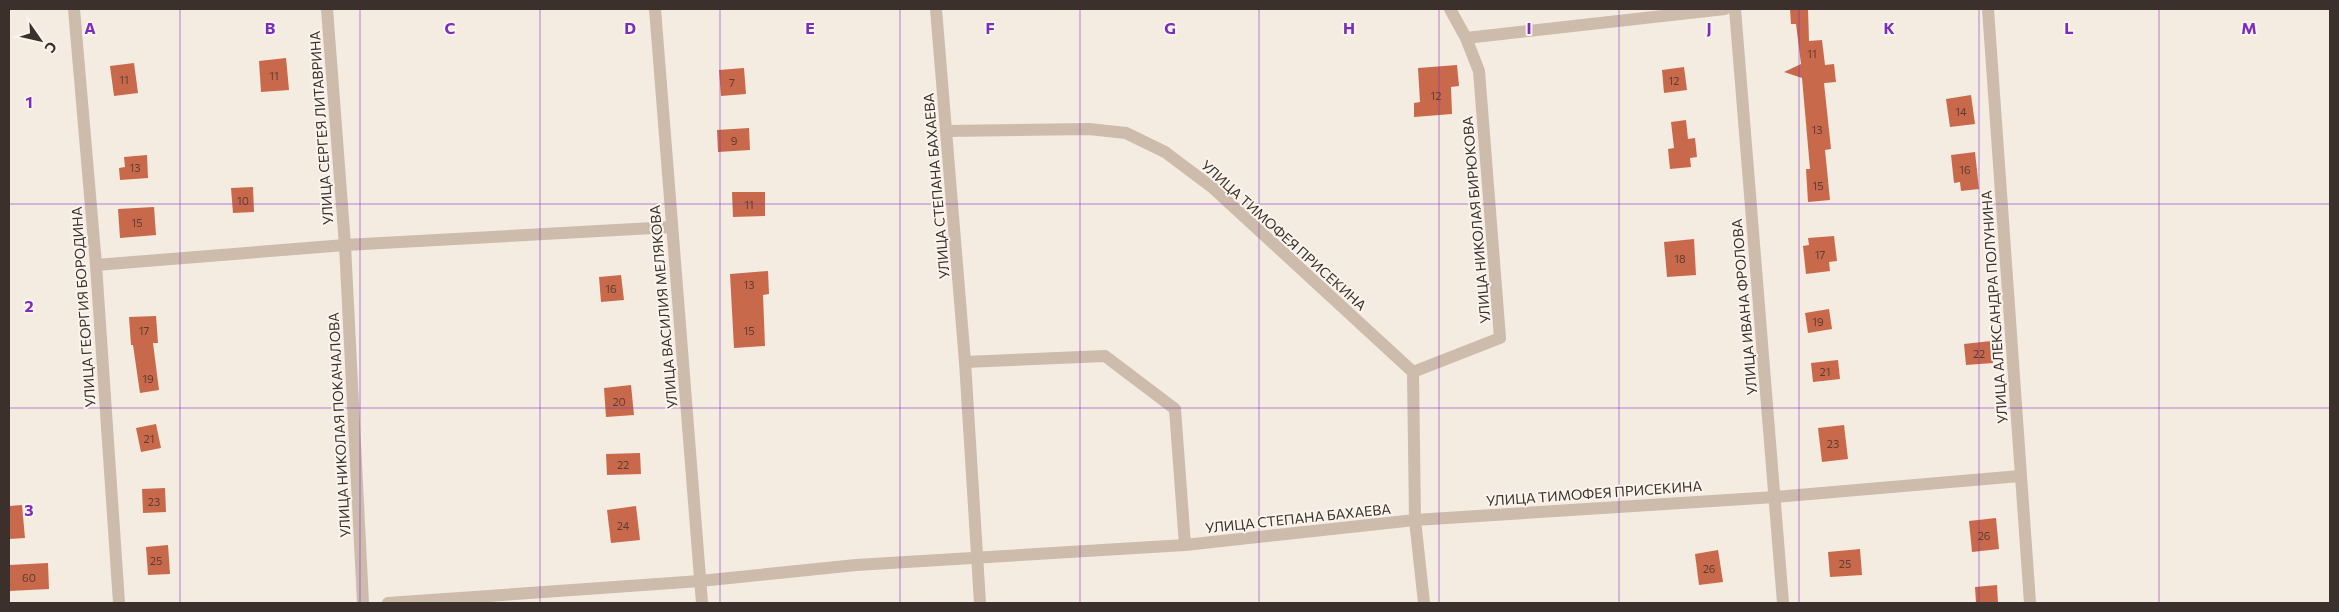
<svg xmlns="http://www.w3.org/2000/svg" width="2339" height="612" font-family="Commissioner,sans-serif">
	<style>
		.building { fill: #c8694b }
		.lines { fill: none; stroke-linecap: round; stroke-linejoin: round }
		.minor { stroke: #cdbbac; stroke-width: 12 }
		.grid { fill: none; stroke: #7b2cbf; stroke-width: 1; stroke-opacity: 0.55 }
		.labels { text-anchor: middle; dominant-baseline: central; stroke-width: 4; stroke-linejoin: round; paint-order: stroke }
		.number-label { font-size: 11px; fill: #5e3e33 }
		.street-label { font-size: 14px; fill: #3b302b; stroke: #fbf5ee }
		.grid-label { font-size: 16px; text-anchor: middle; font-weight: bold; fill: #7b2cbf; stroke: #fbf5ee; stroke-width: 4; stroke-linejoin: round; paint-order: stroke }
	</style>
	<rect width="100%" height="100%" fill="#f4ebe1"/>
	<!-- building -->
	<g class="building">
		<polygon points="1790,9 1808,9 1809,41 1822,40 1825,65 1834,64 1836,82 1824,83 1831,149 1825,150 1830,200 1808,202 1806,169 1810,169 1802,78 1784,72 1801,64 1796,24 1791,24"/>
		<polygon points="286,58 289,90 261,92 259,61"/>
		<polygon points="134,63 138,93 114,96 110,66"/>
		<polygon points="1457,65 1459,86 1451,87 1452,114 1414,117 1414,103 1420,102 1418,68"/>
		<polygon points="1684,67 1687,90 1664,93 1662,70"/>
		<polygon points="744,68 746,94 721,96 719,70"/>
		<polygon points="1971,95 1975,124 1950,127 1946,99"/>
		<polygon points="1686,120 1688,139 1695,138 1697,157 1690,158 1691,167 1670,169 1668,149 1674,148 1671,122"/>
		<polygon points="749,128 750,150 718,152 717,130"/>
		<polygon points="1975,152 1979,189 1961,191 1960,182 1954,183 1951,155"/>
		<polygon points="147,155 148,178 120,180 119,168 125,167 124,157"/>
		<polygon points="253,187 254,212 233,213 231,188"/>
		<polygon points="732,192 765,192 765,216 733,217"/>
		<polygon points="154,207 156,235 120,238 118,209"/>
		<polygon points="1834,236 1837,261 1829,262 1830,271 1806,274 1803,246 1809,245 1808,238"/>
		<polygon points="1694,239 1696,275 1667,277 1664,242"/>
		<polygon points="768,271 769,294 763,295 765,346 734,348 730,274"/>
		<polygon points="621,275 624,300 601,302 599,277"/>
		<polygon points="1829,309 1832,329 1808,333 1805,313"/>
		<polygon points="156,316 158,343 153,343 159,390 140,393 133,345 131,345 129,317"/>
		<polygon points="1991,341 1993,363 1966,365 1964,344"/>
		<polygon points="1838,360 1840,379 1813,382 1811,363"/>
		<polygon points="631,385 634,415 606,417 604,388"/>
		<polygon points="156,424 161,448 141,452 136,428"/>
		<polygon points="1844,425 1848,459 1822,462 1818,428"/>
		<polygon points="640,453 641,474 607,475 606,454"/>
		<polygon points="165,488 166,512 143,513 142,489"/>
		<polygon points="22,505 25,538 9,539 9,506"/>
		<polygon points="636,506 640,540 611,543 607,510"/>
		<polygon points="1996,518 1999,549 1972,552 1969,521"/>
		<polygon points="168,545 170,574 148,575 146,547"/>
		<polygon points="1860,549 1862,575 1830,577 1828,552"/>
		<polygon points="1718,550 1723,582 1699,585 1695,554"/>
		<polygon points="48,563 49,589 9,591 9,565"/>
		<polygon points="1997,585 1998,603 1976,603 1975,587"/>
	</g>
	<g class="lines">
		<!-- minor -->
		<g class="minor">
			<polyline points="74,9 96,265 119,603"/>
			<polyline points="327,9 345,245 363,603"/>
			<polyline points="655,9 702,603"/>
			<polyline points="936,9 965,362 980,603"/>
			<polyline points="1735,9 1783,603"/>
			<polyline points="1988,9 2030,603"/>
			<polyline points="1466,38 1725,9"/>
			<polyline points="947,131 1089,129 1126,133 1165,152 1213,188 1413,372 1415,520 1424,603"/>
			<polyline points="96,265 345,245 671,227"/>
			<polyline points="965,362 1105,356 1175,409 1185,545"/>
			<polyline points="1413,372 1500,338 1479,71 1466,38 1450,9"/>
			<polyline points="388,603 700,581 856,565 1185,545 1415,520 1775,497 2020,476"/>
		</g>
	</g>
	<!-- grid -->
	<path class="grid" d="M 180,9 L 180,603M 360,9 L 360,603M 540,9 L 540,603M 720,9 L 720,603M 900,9 L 900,603M 1080,9 L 1080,603M 1259,9 L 1259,603M 1439,9 L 1439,603M 1619,9 L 1619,603M 1799,9 L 1799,603M 1979,9 L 1979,603M 2159,9 L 2159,603M 9,204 L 2330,204M 9,408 L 2330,408"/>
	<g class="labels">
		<!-- number labels -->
		<g class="number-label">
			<text x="1812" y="53">11</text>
			<text x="274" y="75">11</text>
			<text x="124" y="79">11</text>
			<text x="1674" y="80">12</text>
			<text x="732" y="82">7</text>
			<text x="1436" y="95">12</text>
			<text x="1961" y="111">14</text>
			<text x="1817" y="129">13</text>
			<text x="734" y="140">9</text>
			<text x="135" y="167">13</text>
			<text x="1965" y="169">16</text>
			<text x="1818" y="185">15</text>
			<text x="243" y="200">10</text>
			<text x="749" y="204">11</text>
			<text x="137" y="222">15</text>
			<text x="1820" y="254">17</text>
			<text x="1680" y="258">18</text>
			<text x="749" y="284">13</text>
			<text x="611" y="288">16</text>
			<text x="1818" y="321">19</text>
			<text x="144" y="330">17</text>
			<text x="749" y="330">15</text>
			<text x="1979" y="353">22</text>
			<text x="1825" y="371">21</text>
			<text x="148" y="378">19</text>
			<text x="619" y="401">20</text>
			<text x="149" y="438">21</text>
			<text x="1833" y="443">23</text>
			<text x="623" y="464">22</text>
			<text x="154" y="501">23</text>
			<text x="623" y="525">24</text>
			<text x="1984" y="535">26</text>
			<text x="156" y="560">25</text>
			<text x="1845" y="563">25</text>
			<text x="1709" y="568">26</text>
			<text x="29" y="577">60</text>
		</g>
		<!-- street labels -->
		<g class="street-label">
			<text transform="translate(321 128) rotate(-94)">УЛИЦА СЕРГЕЯ ЛИТАВРИНА</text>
			<text transform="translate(936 186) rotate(-95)">УЛИЦА СТЕПАНА БАХАЕВА</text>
			<text transform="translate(1476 220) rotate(-95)">УЛИЦА НИКОЛАЯ БИРЮКОВА</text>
			<text transform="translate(1284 235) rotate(42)">УЛИЦА ТИМОФЕЯ ПРИСЕКИНА</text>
			<text transform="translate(83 307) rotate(-94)">УЛИЦА ГЕОРГИЯ БОРОДИНА</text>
			<text transform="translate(663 307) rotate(-95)">УЛИЦА ВАСИЛИЯ МЕЛЯКОВА</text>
			<text transform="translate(1744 307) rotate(-95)">УЛИЦА ИВАНА ФРОЛОВА</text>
			<text transform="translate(1994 307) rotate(-94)">УЛИЦА АЛЕКСАНДРА ПОЛУНИНА</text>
			<text transform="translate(339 425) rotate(-93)">УЛИЦА НИКОЛАЯ ПОКАЧАЛОВА</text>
			<text transform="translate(1594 493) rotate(-4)">УЛИЦА ТИМОФЕЯ ПРИСЕКИНА</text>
			<text transform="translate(1298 518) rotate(-6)">УЛИЦА СТЕПАНА БАХАЕВА</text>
		</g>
	</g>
	<g class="grid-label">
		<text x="90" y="34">A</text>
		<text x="270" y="34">B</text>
		<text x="450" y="34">C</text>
		<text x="630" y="34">D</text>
		<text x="810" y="34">E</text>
		<text x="990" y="34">F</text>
		<text x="1170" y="34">G</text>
		<text x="1349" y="34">H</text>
		<text x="1529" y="34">I</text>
		<text x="1709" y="34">J</text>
		<text x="1889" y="34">K</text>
		<text x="2069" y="34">L</text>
		<text x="2249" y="34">M</text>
		<text x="29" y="108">1</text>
		<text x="29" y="312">2</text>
		<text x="29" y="516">3</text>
	</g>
	<!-- border -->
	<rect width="2339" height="612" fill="none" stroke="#3b302b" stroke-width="20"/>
	<!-- north arrow -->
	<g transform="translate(40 40) rotate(124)" stroke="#fbf5ee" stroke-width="4" paint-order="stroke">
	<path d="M0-4L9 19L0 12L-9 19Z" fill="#3b302b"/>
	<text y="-8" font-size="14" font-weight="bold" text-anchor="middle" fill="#3b302b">С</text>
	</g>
</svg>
